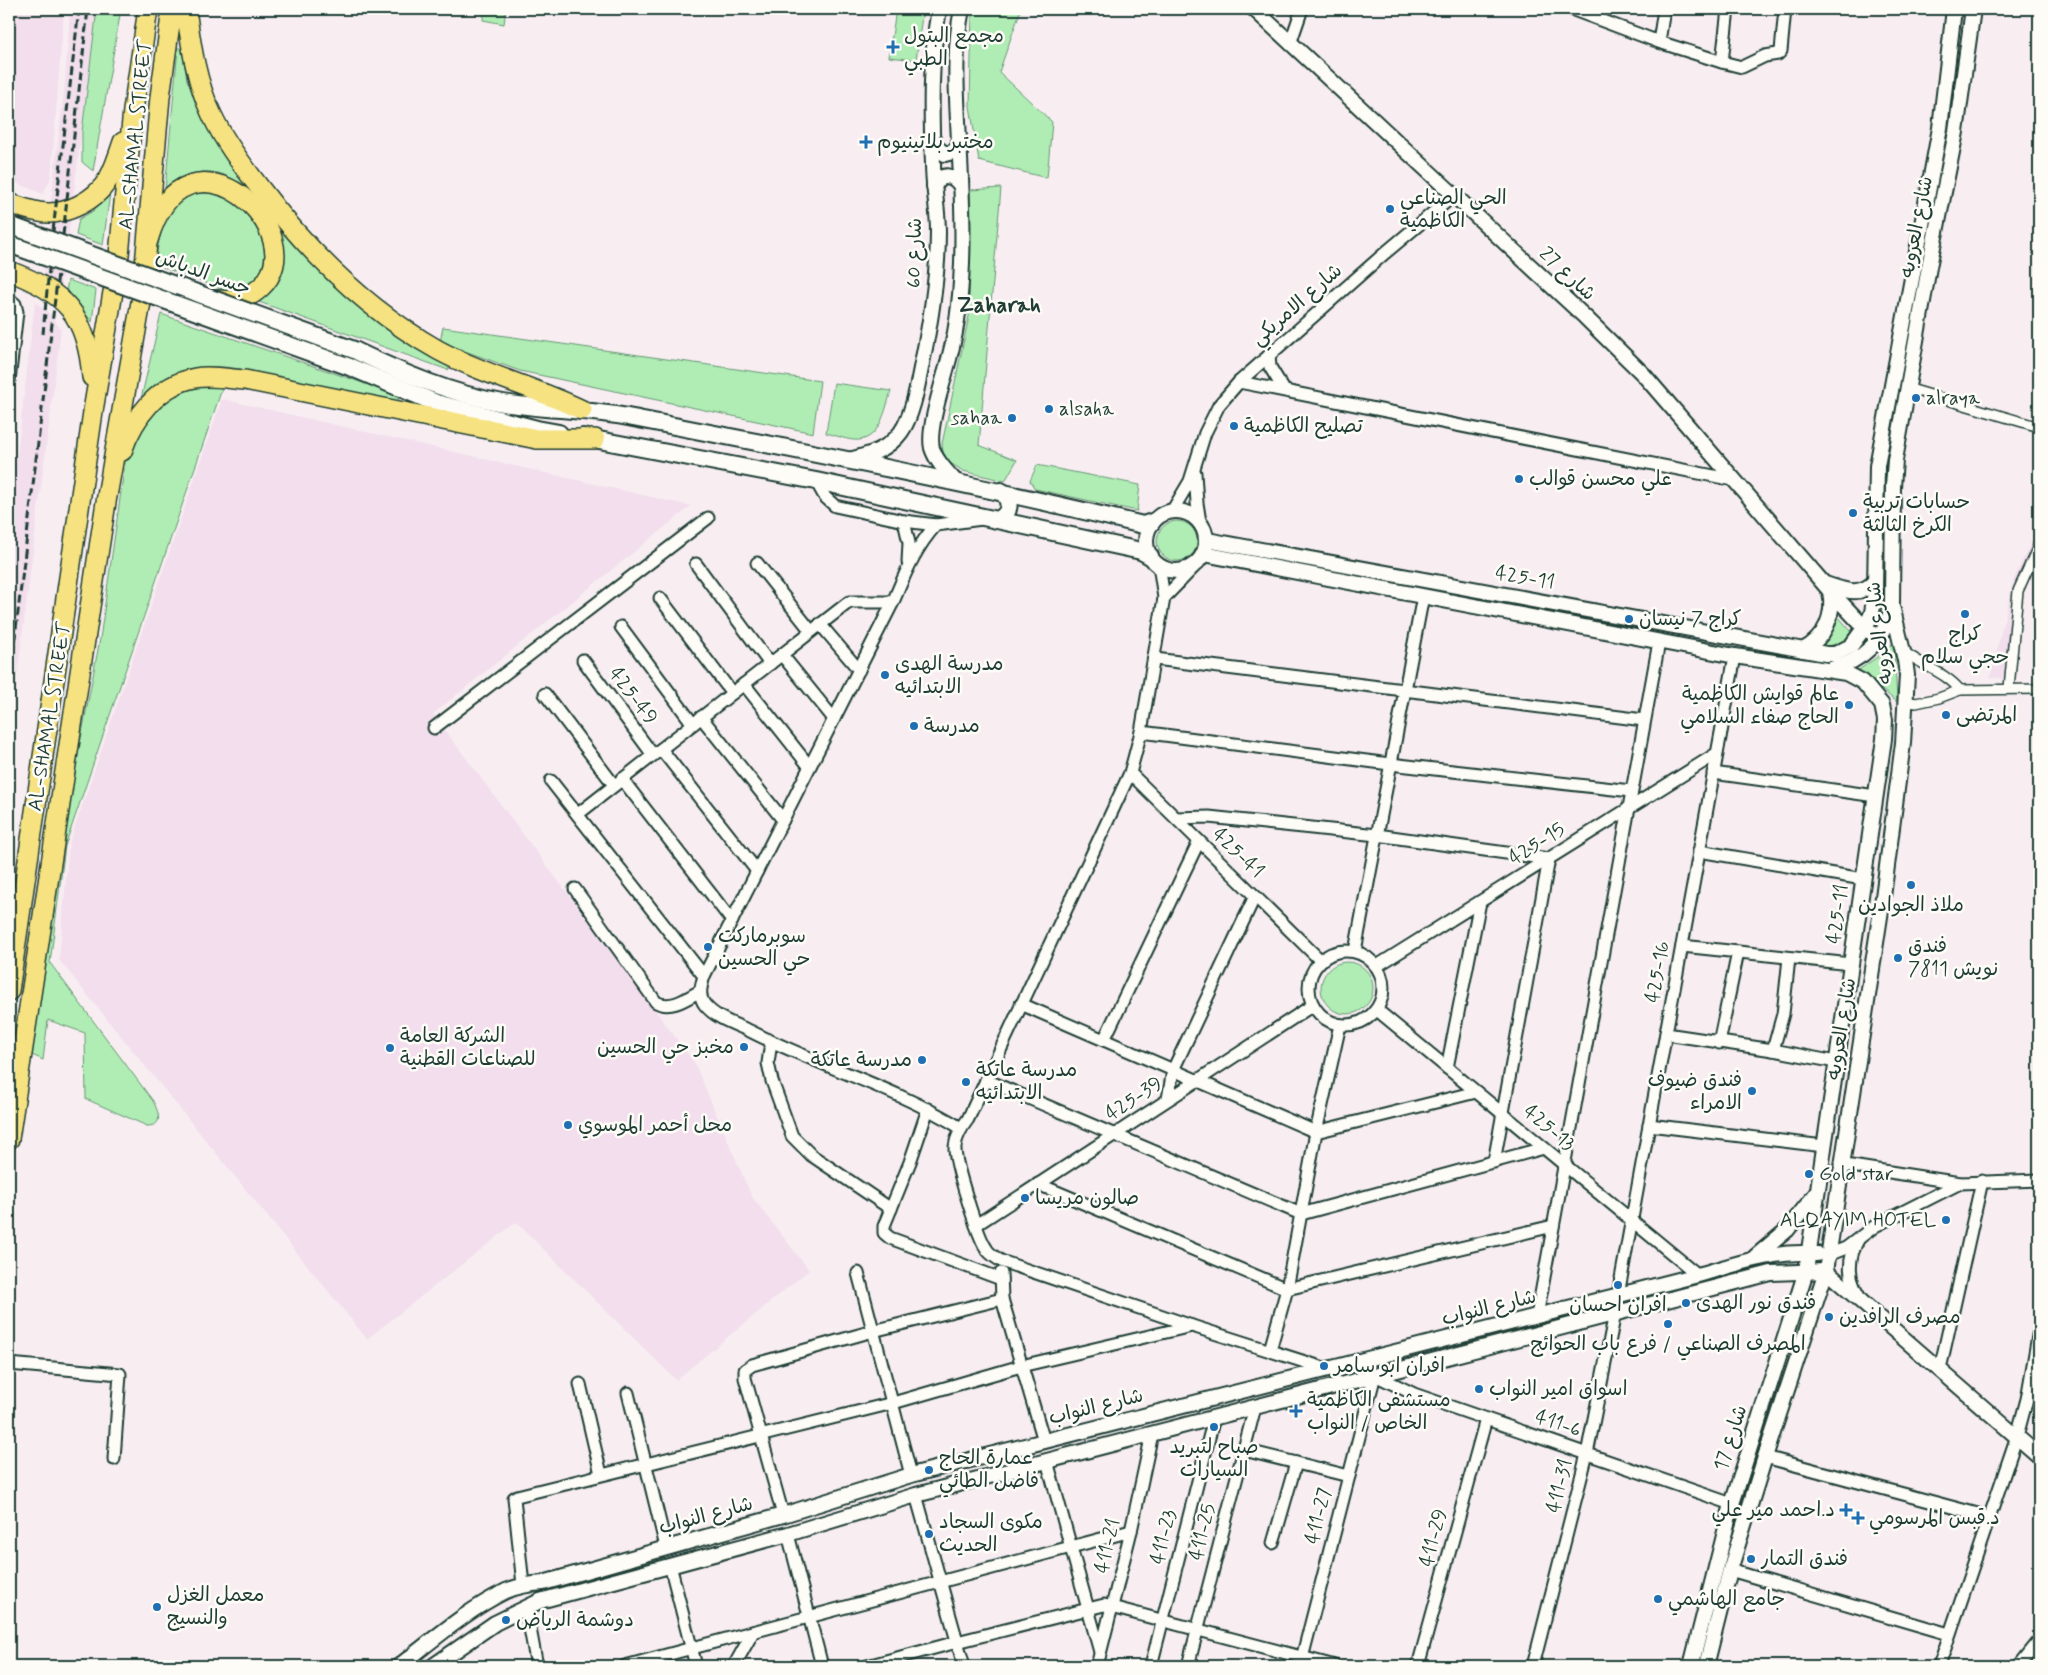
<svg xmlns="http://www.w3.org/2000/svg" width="2048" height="1675" font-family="Mynerve,'Playpen Sans Arabic',sans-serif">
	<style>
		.built { fill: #f2deec }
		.green { fill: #afedb4; stroke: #679574 }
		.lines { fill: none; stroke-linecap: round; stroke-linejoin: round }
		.trunk-tunnel { stroke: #cdcbcc; stroke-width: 19; stroke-dasharray: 19 9; stroke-linecap: butt }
		.pedestrian-casing { stroke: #1f3d34; stroke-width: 12 }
		.minor-casing { stroke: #1f3d34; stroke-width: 15 }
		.tertiary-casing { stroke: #1f3d34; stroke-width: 18 }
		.secondary-casing { stroke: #1f3d34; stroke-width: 20 }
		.trunk-casing { stroke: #1f3d34; stroke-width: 22 }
		.pedestrian { stroke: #fdfcf7; stroke-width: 9 }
		.minor { stroke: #fdfcf7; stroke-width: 11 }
		.tertiary { stroke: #fdfcf7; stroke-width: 14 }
		.secondary { stroke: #fdfcf7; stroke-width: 16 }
		.trunk { stroke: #f6e281; stroke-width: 19 }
		.rail { stroke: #1f3d34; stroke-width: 3; stroke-dasharray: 8 4; stroke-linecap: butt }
		.secondary-bridge-casing { stroke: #1f3d34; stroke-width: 20; stroke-linecap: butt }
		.secondary-bridge { stroke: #fdfcf7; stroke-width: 16 }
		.poi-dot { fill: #1f6fb2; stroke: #fdfcf7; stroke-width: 2 }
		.labels { text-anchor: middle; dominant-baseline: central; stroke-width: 5; stroke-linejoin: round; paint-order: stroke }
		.poi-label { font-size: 20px; fill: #1f3d34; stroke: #fdfcf7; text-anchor: start }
		.street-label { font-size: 20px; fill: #1f3d34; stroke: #fdfcf7 }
		.quarter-label { font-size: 22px; font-weight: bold; fill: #1f3d34; stroke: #fdfcf7 }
	</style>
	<rect width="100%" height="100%" fill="#f8eef2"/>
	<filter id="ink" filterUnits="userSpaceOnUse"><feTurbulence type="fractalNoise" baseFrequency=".02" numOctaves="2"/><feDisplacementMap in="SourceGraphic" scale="10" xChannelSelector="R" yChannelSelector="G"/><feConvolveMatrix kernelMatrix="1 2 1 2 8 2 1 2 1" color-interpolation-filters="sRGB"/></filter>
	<g filter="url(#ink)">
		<!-- built -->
		<g class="built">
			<polygon points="9,9 64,9 51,177 43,194 9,180"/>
			<polygon points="70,9 97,9 73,200 50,207 65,83"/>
			<polygon points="71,218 60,288 43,278 50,222"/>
			<polygon points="35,302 49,313 61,329 9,740 9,524"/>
			<polygon points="222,399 691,506 433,714 694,1062 752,1197 809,1270 676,1380 516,1222 367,1339 59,960 69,844"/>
			<polygon points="2039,525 2039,564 2021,596 2016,680 1990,677 2014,579"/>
		</g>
		<!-- green -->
		<g class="green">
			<polygon points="97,9 121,9 93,171 82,162 82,132"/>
			<polygon points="484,9 506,9 504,24 483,20"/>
			<polygon points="896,9 923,9 916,60 889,57"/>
			<polygon points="972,9 1021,9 999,72 1052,122 1047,178 979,161 970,106"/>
			<path d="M 178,48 L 182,48 L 187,80 L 206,124 L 214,139 L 243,179 L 451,366 L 448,370 L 259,302 C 281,286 291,255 278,230 C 274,222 268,215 263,208 C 234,171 204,158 165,190 Z"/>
			<polygon points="1001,188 979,445 1017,460 1005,481 963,471 944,459 942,444 969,316 970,190"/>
			<polygon points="110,193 103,245 76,235 79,219 93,211"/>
			<path d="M 199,193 C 209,193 219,194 228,199 C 257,215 284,265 245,286 C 239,289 231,291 223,289 C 216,288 208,284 202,281 C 186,276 170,270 155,264 C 160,234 163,200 199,193 Z"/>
			<polygon points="68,280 96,290 92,322 66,292"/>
			<path d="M 161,314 L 398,395 L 399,399 L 397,401 L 240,369 C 190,361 177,373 140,403 Z"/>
			<polygon points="443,327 820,381 813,433 520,371 440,342"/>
			<path d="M 834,383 L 891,391 C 885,410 880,443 853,440 C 844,439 835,435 826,433 Z"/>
			<path d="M 193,385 L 223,386 L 65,846 L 50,963 L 153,1101 C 158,1111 165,1126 147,1126 L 86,1099 L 85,1033 L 48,1020 L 43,1060 L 30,1054 L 69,801 L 100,639 L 126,456 L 155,406 Z"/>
			<polygon points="1037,465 1140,485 1137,511 1035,489 1030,481"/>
			<circle cx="1177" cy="541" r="20"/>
			<path d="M 1836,614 L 1851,631 C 1845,644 1834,645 1820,647 L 1826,640 Z"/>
			<polygon points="1894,642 1897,702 1877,686 1856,672 1880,655"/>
			<circle cx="1347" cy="988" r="26"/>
		</g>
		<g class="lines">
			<!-- trunk-tunnel -->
			<path class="trunk-tunnel" d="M 9,206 C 24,221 24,240 9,255"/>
			<!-- pedestrian casing -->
			<g class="pedestrian-casing">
				<g id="pedestrian">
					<polyline points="1907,388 2039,427"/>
					<path d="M 1903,651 C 1921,665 1945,672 1960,690"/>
					<polyline points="2009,688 2018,591 2039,544"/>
					<polyline points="1906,701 1916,703 1939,698 1960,690 2039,689"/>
				</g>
			</g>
			<!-- minor casing -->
			<g class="minor-casing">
				<g id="minor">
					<polyline points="1571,9 1659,42 1722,62 1742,67 1765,56 1778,54 1781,51 1785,9"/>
					<polyline points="1659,42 1664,9"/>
					<polyline points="1290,44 1302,9"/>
					<polyline points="1722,62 1728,9"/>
					<polyline points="9,299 15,304 17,312 9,381"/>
					<polyline points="1269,355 1270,367 1284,390"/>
					<polyline points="1239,382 1734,480"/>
					<polyline points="1195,473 1197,503 1200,522"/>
					<polyline points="816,481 825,497 835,506 904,521 936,525 982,519"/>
					<polyline points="1172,511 1190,481 1205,433 1219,405 1239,382 1385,253 1453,196"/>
					<polyline points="904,521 909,543 908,562"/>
					<path d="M 936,525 C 915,548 905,574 893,602 L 704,976 C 701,986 698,996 705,1005 C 716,1019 738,1025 754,1033 C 822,1067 896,1088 961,1128"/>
					<polyline points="757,563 811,631"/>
					<polyline points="696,564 770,664"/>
					<path d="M 1159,565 L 1164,598 L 1141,732 L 1130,773 L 968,1119 C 961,1128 956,1136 955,1147 C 954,1161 978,1237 986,1248 C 989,1254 995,1257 1001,1261 L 1192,1326 L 1327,1369"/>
					<polyline points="660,598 732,693"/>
					<polyline points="1164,598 1195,566"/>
					<polyline points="820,624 859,670"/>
					<polyline points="621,627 693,724"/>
					<polyline points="782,655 834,719"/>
					<polyline points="1155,659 1644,720"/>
					<polyline points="583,660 653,755"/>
					<polyline points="744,684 809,766"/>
					<polyline points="545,694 614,785"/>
					<polyline points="701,717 783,820"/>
					<polyline points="434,728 708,518"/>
					<polyline points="1141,732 1390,764 1631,791"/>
					<polyline points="661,749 757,871"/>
					<polyline points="1130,773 1320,960"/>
					<polyline points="1713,773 1876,796"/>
					<polyline points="622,779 732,921"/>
					<polyline points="551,781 704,976"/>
					<polyline points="578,814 849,602 893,602"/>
					<polyline points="1176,818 1209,817 1377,835 1549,859 1494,1162"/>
					<polyline points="1699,851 1863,879"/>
					<path d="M 575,889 L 656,1002 C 671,1010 686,999 700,991"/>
					<polyline points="1682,946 1851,964"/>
					<circle cx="1346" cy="988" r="37"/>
					<polyline points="1355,951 1423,596"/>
					<polyline points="1377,966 1716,754"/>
					<polyline points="1021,1004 1316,1132 1476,1092"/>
					<polyline points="1377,1010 1698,1275"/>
					<polyline points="1666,1034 1773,1050 1836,1062"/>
					<polyline points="1104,1040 1199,841"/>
					<polyline points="771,1042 768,1063 772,1081 792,1136 811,1155 891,1209"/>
					<polyline points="1719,1043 1738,952"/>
					<polyline points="1773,1050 1783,1014 1789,958"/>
					<polyline points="1447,1068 1480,902"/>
					<polyline points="986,1080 1301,1214 1544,1148"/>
					<polyline points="1168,1099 1173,1070 1255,896"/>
					<polyline points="928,1109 910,1162 884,1226 884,1233 890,1238 1001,1279"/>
					<polyline points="1649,1125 1824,1146"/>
					<polyline points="1845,1165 1960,1183 2039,1180"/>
					<polyline points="1038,1184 1287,1289 1553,1226"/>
					<polyline points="976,1225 1313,1005"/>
					<path d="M 1858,1240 C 1847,1259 1848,1280 1860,1298"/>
					<polyline points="1828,1255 1846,1248 1875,1226 1960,1183"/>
					<polyline points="858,1273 911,1475"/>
					<polyline points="1001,1273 1002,1299 1044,1441"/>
					<polyline points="1618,1295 1735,656"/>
					<polyline points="1537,1316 1659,642"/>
					<polyline points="1270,1350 1287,1289 1316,1132 1340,1025"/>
					<polyline points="9,1364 120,1374 114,1459"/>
					<polyline points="1940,1369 1982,1181"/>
					<polyline points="580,1384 601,1474"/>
					<polyline points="628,1393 666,1547"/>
					<polyline points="1244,1450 1349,1476"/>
					<polyline points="1765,1457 1989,1517"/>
					<polyline points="1047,1461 1100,1652"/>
					<polyline points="916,1495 964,1666"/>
					<polyline points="783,1515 745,1378 745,1370 752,1365 873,1331 1002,1299"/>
					<polyline points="788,1534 822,1666"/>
					<polyline points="1273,1543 1296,1463"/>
					<polyline points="670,1565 696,1666"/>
					<polyline points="1730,1570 1949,1634"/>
					<polyline points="523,1585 514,1498 517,1496 893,1403 1021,1366 1192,1326"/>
					<polyline points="526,1607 537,1666"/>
					<polyline points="625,1666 1131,1531"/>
					<polyline points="734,1666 753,1632"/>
					<polyline points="867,1666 957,1642 1104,1605 1335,1666"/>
					<polyline points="1097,1666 1131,1531 1152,1434"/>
					<polyline points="1151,1666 1214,1418"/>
					<polyline points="1188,1666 1255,1407"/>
					<polyline points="1300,1666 1375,1375 1414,1394 1732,1504"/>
					<polyline points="1418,1666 1486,1419"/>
					<polyline points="1533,1666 1587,1454 1615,1313"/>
					<polyline points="1939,1666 2017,1436 2027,1399 2039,1330"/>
					<polyline points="2019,1666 2039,1641"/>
				</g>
			</g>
			<!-- tertiary casing -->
			<g class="tertiary-casing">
				<g id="tertiary">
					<polyline points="1254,9 1585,317 1643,374 1830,591 1865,628 1879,638"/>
					<polyline points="933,139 936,147 945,154 953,152 960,144"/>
					<path d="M 934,186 C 943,172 952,174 961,186"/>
					<path d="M 849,460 C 869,455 888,450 901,432 C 913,415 918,383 922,363 C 931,320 938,277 938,232 C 938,209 933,187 933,164 C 931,113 930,59 939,9"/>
					<path d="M 956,482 C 947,472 936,461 932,448 C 927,428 945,377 950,355 C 967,291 963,207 959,141 C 957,97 953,52 962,9"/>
					<circle cx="1176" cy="541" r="30"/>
					<polyline points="1207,540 1826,654 1835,654 1851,646 1867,624 1872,613 1875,591 1877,466 1940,128 1954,9"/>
					<polyline points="1204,554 1735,656 1846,673 1863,682 1882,705 1885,720 1884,739 1806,1271 1732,1504 1691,1666"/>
					<path d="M 1825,584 C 1844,590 1860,598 1875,581"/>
					<path d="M 1803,650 C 1825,638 1835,616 1830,591"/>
					<path d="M 1831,669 C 1863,661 1885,640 1892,607"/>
					<polyline points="1755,1257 1787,1230 1816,1194"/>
					<path d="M 399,1666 C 433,1640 467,1610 506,1591 C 518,1586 530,1584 543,1583 L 783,1515 L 911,1475 L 1698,1275 C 1737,1264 1777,1249 1817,1254"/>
					<polyline points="433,1666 495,1623 540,1601 788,1534 916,1495 1771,1273 1826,1271 2039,1456"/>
					<polyline points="1706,1666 1730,1570 1765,1457 1826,1271 1883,897 1903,743 1907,675 1905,660 1892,606 1893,487 1895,460 1929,267 1956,132 1973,9"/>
				</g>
			</g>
			<!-- secondary casing -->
			<g class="secondary-casing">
				<g id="secondary">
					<path d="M 354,350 C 402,373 451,394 503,403 C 547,410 590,409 633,418 C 803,451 974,484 1143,525 L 1152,522"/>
					<polyline points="350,367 436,403 537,429 559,433"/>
					<polyline points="583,437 816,481 1141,551 1150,556"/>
					<path d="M 998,520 C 1011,513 1012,501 1001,491"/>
				</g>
			</g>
			<!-- trunk casing -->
			<g class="trunk-casing">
				<g id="trunk">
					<path d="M 186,9 C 191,45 196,82 212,115 C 224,141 242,165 260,188 C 309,253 367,310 438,350 C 484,375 535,387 582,410"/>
					<path d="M 9,203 C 19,207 28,210 39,212 C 64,217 96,201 109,178 C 115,167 119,154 123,142"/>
					<path d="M 148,240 C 186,109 319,236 260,288 C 248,299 234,302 218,300"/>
					<polyline points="119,255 133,110 148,9"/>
					<polyline points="145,265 160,97 172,9"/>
					<path d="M 9,271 C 65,292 87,315 92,377"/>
					<path d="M 122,451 C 134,417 158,385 195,378 C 211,375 229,379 245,380 L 537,439 L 595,439"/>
					<polyline points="9,991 94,405 113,292"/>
					<polyline points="9,1139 106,502 141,302"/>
				</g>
			</g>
			<!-- pedestrian -->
			<use href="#pedestrian" class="pedestrian"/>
			<!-- minor -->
			<use href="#minor" class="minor"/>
			<!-- tertiary -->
			<use href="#tertiary" class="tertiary"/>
			<!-- secondary -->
			<use href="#secondary" class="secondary"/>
			<!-- trunk -->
			<use href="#trunk" class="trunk"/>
			<!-- rail -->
			<g class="rail">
				<polyline points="53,231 79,9"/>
				<polyline points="63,235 88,9"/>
				<polyline points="43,334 49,269"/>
				<polyline points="9,688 58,273"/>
			</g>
			<!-- secondary-bridge casing -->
			<g class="secondary-bridge-casing">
				<g id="secondary-bridge">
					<polyline points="9,225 354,350"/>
					<polyline points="9,244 350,367"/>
				</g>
			</g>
			<!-- secondary-bridge -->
			<use href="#secondary-bridge" class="secondary-bridge"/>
		</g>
	</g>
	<!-- markers -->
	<g class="poi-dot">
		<path d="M890.5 39.5h5v5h5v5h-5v5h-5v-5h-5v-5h5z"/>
		<path d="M863.5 134.5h5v5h5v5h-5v5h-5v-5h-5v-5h5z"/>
		<circle cx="1390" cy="209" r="5"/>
		<circle cx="1916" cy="398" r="5"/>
		<circle cx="1049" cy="409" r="5"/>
		<circle cx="1012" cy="418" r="5"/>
		<circle cx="1234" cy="426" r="5"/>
		<circle cx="1519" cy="479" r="5"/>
		<circle cx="1853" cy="513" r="5"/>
		<circle cx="1965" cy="614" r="5"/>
		<circle cx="1629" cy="619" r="5"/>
		<circle cx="885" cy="675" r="5"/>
		<circle cx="1849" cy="705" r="5"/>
		<circle cx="1946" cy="715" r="5"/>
		<circle cx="914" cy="726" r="5"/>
		<circle cx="1911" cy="885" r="5"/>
		<circle cx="708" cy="947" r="5"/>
		<circle cx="1898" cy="958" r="5"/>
		<circle cx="744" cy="1047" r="5"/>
		<circle cx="390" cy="1048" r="5"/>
		<circle cx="922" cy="1060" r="5"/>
		<circle cx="966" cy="1082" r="5"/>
		<circle cx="1752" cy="1091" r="5"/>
		<circle cx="568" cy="1125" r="5"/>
		<circle cx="1809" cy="1174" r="5"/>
		<circle cx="1025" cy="1198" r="5"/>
		<circle cx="1946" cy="1220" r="5"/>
		<circle cx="1618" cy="1285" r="5"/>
		<circle cx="1686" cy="1303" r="5"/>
		<circle cx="1829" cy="1317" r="5"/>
		<circle cx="1668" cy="1324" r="5"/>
		<circle cx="1324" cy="1366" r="5"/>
		<circle cx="1479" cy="1389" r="5"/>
		<path d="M1293.5 1403.5h5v5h5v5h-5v5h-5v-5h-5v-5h5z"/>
		<circle cx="1214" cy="1427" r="5"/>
		<circle cx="929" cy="1470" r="5"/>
		<path d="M1843.5 1502.5h5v5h5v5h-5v5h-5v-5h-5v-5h5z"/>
		<path d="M1855.5 1510.5h5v5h5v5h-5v5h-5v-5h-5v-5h5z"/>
		<circle cx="929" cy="1534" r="5"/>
		<circle cx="1751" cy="1559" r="5"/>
		<circle cx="1658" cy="1599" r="5"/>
		<circle cx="157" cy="1607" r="5"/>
		<circle cx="506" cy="1620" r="5"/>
	</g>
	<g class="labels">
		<!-- poi labels -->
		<g class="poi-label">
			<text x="904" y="36">مجمع البتول<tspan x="904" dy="23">الطبي</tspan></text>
			<text x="877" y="142">مختبر بلاتينيوم</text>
			<text x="1400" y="198">الحي الصناعي<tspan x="1400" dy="23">الكاظمية</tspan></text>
			<text x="1926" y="398">alraya</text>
			<text x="1059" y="409">alsaha</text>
			<text x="1002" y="418" text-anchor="end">sahaa</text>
			<text x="1244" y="426">تصليح الكاظمية</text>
			<text x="1529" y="479">علي محسن قوالب</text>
			<text x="1863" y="502">حسابات تربية<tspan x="1863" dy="23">الكرخ الثالثة</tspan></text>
			<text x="1639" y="619">كراج 7 نيسان</text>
			<text x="1965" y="634" text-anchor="middle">كراج<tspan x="1965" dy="23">حجي سلام</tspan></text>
			<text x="895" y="664">مدرسة الهدى<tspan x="895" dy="23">الابتدائيه</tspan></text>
			<text x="1839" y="694" text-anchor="end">عالم قوايش الكاظمية<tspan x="1839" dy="23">الحاج صفاء السلامي</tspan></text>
			<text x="1956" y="715">المرتضى</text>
			<text x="924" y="726">مدرسة</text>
			<text x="1911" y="905" text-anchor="middle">ملاذ الجوادين</text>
			<text x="718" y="936">سوبرماركت<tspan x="718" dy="23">حي الحسين</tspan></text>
			<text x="1908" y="946">فندق<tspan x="1908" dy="23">نويش 7811</tspan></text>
			<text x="400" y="1036">الشركة العامة<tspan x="400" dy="23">للصناعات القطنية</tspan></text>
			<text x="734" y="1047" text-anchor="end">مخبز حي الحسين</text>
			<text x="912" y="1060" text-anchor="end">مدرسة عاتكة</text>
			<text x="976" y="1070">مدرسة عاتكة<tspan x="976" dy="23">الابتدائيه</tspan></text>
			<text x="1742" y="1080" text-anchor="end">فندق ضيوف<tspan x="1742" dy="23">الامراء</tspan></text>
			<text x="578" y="1125">محل أحمر الموسوي</text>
			<text x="1819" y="1174">Gold star</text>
			<text x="1035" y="1198">صالون مريسا</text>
			<text x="1936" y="1220" text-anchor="end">ALQAYIM HOTEL</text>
			<text x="1696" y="1303">فندق نور الهدى</text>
			<text x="1618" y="1305" text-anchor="middle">افران احسان</text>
			<text x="1839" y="1317">مصرف الرافدين</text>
			<text x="1668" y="1344" text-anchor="middle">المصرف الصناعي / فرع باب الحوائج</text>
			<text x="1334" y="1366">افران ابو سامر</text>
			<text x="1489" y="1389">اسواق امير النواب</text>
			<text x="1307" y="1400">مستشفى الكاظمية<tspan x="1307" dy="23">الخاص / النواب</tspan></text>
			<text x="1214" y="1447" text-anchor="middle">صباح لتبريد<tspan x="1214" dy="23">السيارات</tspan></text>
			<text x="939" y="1458">عمارة الحاج<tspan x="939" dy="23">فاضل الطائي</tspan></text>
			<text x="1835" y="1510" text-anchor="end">د.احمد مير علي</text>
			<text x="1869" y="1518">د.قبس المرسومي</text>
			<text x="939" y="1522">مكوى السجاد<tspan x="939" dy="23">الحديث</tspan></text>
			<text x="1761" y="1559">فندق التمار</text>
			<text x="167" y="1595">معمل الغزل<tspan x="167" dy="23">والنسيج</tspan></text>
			<text x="1668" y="1599">جامع الهاشمي</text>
			<text x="516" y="1620">دوشمة الرياض</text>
		</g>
		<!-- street labels -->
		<g class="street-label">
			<text transform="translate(136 135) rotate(-84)">AL-SHAMAL STREET</text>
			<text transform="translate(1917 227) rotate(-79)">شارع العروبه</text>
			<text transform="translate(915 253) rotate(-89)">شارع 60</text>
			<text transform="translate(203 273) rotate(20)">جسر الدباش</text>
			<text transform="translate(1567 274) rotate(43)">شارع 27</text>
			<text transform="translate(1297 305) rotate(-41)">شارع الامريكي</text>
			<text transform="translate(1525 578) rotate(10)">425-11</text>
			<text transform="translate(1880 633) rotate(-97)">شارع العروبه</text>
			<text transform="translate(633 696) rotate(53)">425-49</text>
			<text transform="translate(50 717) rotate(-81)">AL-SHAMAL STREET</text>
			<text transform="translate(1537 844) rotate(-32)">425-15</text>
			<text transform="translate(1238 853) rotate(44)">425-41</text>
			<text transform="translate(1838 914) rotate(-82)">425-11</text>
			<text transform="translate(1658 972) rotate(-80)">425-16</text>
			<text transform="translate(1842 1029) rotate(-81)">شارع العروبه</text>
			<text transform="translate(1134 1099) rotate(-33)">425-39</text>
			<text transform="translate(1549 1128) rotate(40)">425-13</text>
			<text transform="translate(1489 1308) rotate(-14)">شارع النواب</text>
			<text transform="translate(1096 1407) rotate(-14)">شارع النواب</text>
			<text transform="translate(1558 1424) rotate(19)">411-6</text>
			<text transform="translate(1731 1438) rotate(-72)">شارع 17</text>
			<text transform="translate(1560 1486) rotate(-76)">411-31</text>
			<text transform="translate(706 1516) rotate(-15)">شارع النواب</text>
			<text transform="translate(1319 1516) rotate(-76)">411-27</text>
			<text transform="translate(1203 1532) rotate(-76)">411-25</text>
			<text transform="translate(1164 1537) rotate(-76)">411-23</text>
			<text transform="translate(1434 1538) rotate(-75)">411-29</text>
			<text transform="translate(1108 1546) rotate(-77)">411-21</text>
		</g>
		<!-- quarter labels -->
		<g class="quarter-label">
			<text x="999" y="306">Zaharah</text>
		</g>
	</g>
	<!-- margin -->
	<rect width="2048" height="1675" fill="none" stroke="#fdfcf7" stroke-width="30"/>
	<rect x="15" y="15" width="2018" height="1645" fill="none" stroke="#1f3d34" stroke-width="2" filter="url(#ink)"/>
</svg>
